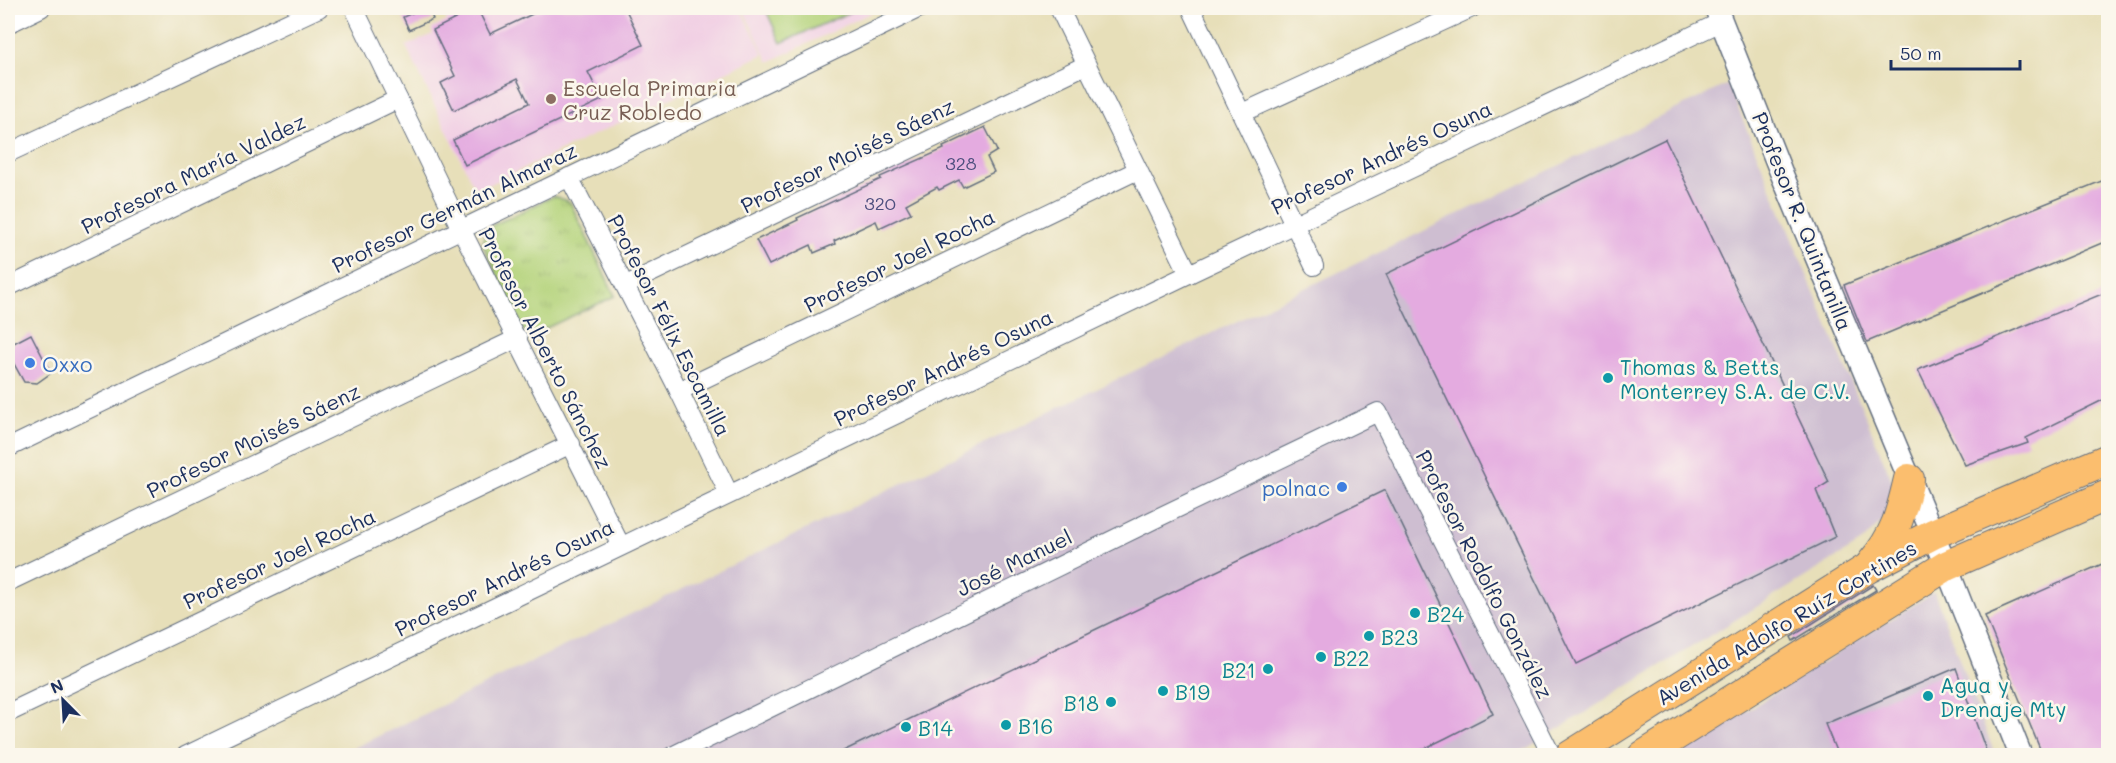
<svg xmlns="http://www.w3.org/2000/svg" width="2116" height="763" font-family="Mali,sans-serif">
	<style>
		.built { fill: #f1d0e4 }
		.industrial { fill: #cebed1 }
		.grass { fill: #b4d37a; stroke: #68816c; stroke-width: 1.5 }
		.park { fill: url(#park-tufts); stroke: #68816c; stroke-width: 1.5 }
		.building { fill: #e4abe0 }
		.lines { fill: none; stroke-linecap: round; stroke-linejoin: round }
		.minor-casing { stroke: #626d7e; stroke-width: 20 }
		.tertiary-casing { stroke: #626d7e; stroke-width: 25 }
		.primary-casing { stroke: #626d7e; stroke-width: 32 }
		.minor { stroke: #fff; stroke-width: 18 }
		.tertiary { stroke: #fff; stroke-width: 22 }
		.primary { stroke: #fbbe6e; stroke-width: 30 }
		.education-dot { fill: #8d6e63; stroke: #fbf7ec; stroke-width: 2 }
		.shop-dot { fill: #3f7fe0; stroke: #fbf7ec; stroke-width: 2 }
		.culture-dot { fill: #0f9aa8; stroke: #fbf7ec; stroke-width: 2 }
		.labels { text-anchor: middle; dominant-baseline: central; stroke-width: 5; stroke-linejoin: round; paint-order: stroke }
		.number-label { font-size: 18px; fill: #4d4e7e }
		.education-label { font-size: 21px; fill: #785e54; stroke: #fbf7ec; text-anchor: start }
		.street-label { font-size: 21px; fill: #1b2f5e; stroke: #fbf7ec }
		.shop-label { font-size: 21px; fill: #366cbe; stroke: #fbf7ec; text-anchor: start }
		.culture-label { font-size: 21px; fill: #0d838f; stroke: #fbf7ec; text-anchor: start }
	</style>
	<defs>
		<pattern id="park-tufts" width="24" height="20" patternUnits="userSpaceOnUse" patternTransform="scale(1.5)"><rect width="24" height="20" fill="#b4d37a"/><path d="M3 7l-1-3M5 7V3M7 7l1-3M15 17l-1-3M17 17v-4M19 17l1-3" fill="none" stroke="#9ab56c"/></pattern>
	</defs>
	<rect width="100%" height="100%" fill="#fbf7ec"/>
	<filter id="ink" filterUnits="userSpaceOnUse"><feTurbulence type="fractalNoise" baseFrequency=".0167" numOctaves="2"/><feDisplacementMap in="SourceGraphic" scale="12" xChannelSelector="R" yChannelSelector="G"/><feConvolveMatrix kernelMatrix="1 2 1 2 8 2 1 2 1" color-interpolation-filters="sRGB"/></filter>
	<filter id="wash" filterUnits="userSpaceOnUse"><feTurbulence type="fractalNoise" baseFrequency=".008" numOctaves="4" result="noise"/><feDisplacementMap in="SourceGraphic" scale="24" xChannelSelector="R" yChannelSelector="G"/><feGaussianBlur stdDeviation="1.35" result="paint"/><feColorMatrix in="noise" values="0 0 0 0 0 0 0 0 0 0 0 0 0 0 0 0 0 1.4 0 .05"/><feComposite in="paint" operator="in"/></filter>
	<g filter="url(#wash)">
		<rect width="100%" height="100%" fill="#e7dfb9"/>
		<!-- built -->
		<g class="built">
			<polygon points="442,8 740,8 764,54 476,191 406,46 433,34 431,29 447,21"/>
			<polygon points="742,8 881,8 769,62"/>
		</g>
		<!-- industrial -->
		<g class="industrial">
			<polygon points="1728,84 1893,483 1893,510 1862,542 1516,755 337,756"/>
			<polygon points="1934,592 1995,755 1675,756"/>
		</g>
		<!-- grass -->
		<polygon class="grass" points="765,8 859,8 781,43"/>
		<!-- park -->
		<polygon class="park" points="554,196 570,202 615,296 527,337 483,245 485,229"/>
		<g id="blocks">
			<!-- building -->
			<g class="building">
				<polygon points="423,8 428,8 433,19 409,30 403,17"/>
				<polygon points="477,8 490,34 545,8 625,8 643,45 588,72 602,100 465,165 453,140 529,103 517,79 454,110 441,83 455,76 433,30"/>
				<polygon points="985,127 997,151 987,157 994,172 963,187 959,180 939,190 937,187 906,204 911,213 879,228 876,221 834,241 835,244 814,253 811,245 769,265 756,240 798,220 797,218 881,179 880,177 944,149 943,147"/>
				<polygon points="1665,139 1829,482 1816,490 1835,537 1576,664 1386,274"/>
				<polygon points="2109,178 2109,240 1867,342 1844,285"/>
				<polygon points="2109,291 2109,397 2026,438 2028,443 1965,465 1918,370"/>
				<polygon points="31,334 51,373 37,383 24,382 8,353 8,346"/>
				<polygon points="1385,490 1493,714 1446,738 1409,756 833,756"/>
				<polygon points="2109,561 2109,756 2043,756 1985,616"/>
				<polygon points="1873,585 1876,590 1793,641 1791,637"/>
				<polygon points="1956,668 1988,756 1838,756 1825,724"/>
			</g>
		</g>
	</g>
	<g filter="url(#ink)">
		<use href="#blocks" fill-opacity="0" stroke="#626d7e" stroke-width="1.5"/>
		<g class="lines">
			<!-- minor casing -->
			<g class="minor-casing">
				<g id="minor">
					<polyline points="354,8 461,229 621,546"/>
					<polyline points="1059,8 1189,274"/>
					<polyline points="1191,8 1314,266"/>
					<polyline points="8,24 41,8"/>
					<polyline points="1242,113 1472,8"/>
					<polyline points="8,153 319,8"/>
					<polyline points="569,177 679,391 729,494"/>
					<polyline points="626,285 1086,65"/>
					<polyline points="8,287 398,99"/>
					<polyline points="679,391 1138,170"/>
					<polyline points="8,448 920,8"/>
					<polyline points="8,582 518,338"/>
					<polyline points="8,713 571,444"/>
					<polyline points="185,756 1189,274 1721,22"/>
					<polyline points="672,756 1153,520 1378,412 1552,756"/>
				</g>
			</g>
			<!-- tertiary casing -->
			<g class="tertiary-casing">
				<polyline id="tertiary" points="1716,8 1783,177 1946,566 2021,756"/>
			</g>
			<!-- primary casing -->
			<g class="primary-casing">
				<g id="primary">
					<path d="M 1872,563 C 1896,535 1901,513 1909,479"/>
					<polyline points="1570,756 1868,568 1933,534 2108,459"/>
					<polyline points="1643,756 1946,566 2108,495"/>
				</g>
			</g>
			<!-- minor -->
			<use href="#minor" class="minor"/>
			<!-- tertiary -->
			<use href="#tertiary" class="tertiary"/>
			<!-- primary -->
			<use href="#primary" class="primary"/>
		</g>
	</g>
	<!-- markers -->
	<circle class="education-dot" cx="551" cy="99" r="6"/>
	<g class="shop-dot">
		<circle cx="30" cy="363" r="6"/>
		<circle cx="1342" cy="487" r="6"/>
	</g>
	<g class="culture-dot">
		<circle cx="1608" cy="378" r="6"/>
		<circle cx="1415" cy="613" r="6"/>
		<circle cx="1369" cy="636" r="6"/>
		<circle cx="1321" cy="657" r="6"/>
		<circle cx="1268" cy="669" r="6"/>
		<circle cx="1163" cy="691" r="6"/>
		<circle cx="1928" cy="696" r="6"/>
		<circle cx="1111" cy="702" r="6"/>
		<circle cx="1006" cy="725" r="6"/>
		<circle cx="906" cy="727" r="6"/>
	</g>
	<g class="labels">
		<!-- number labels -->
		<g class="number-label">
			<text x="961" y="163">328</text>
			<text x="880" y="203">320</text>
		</g>
		<!-- education labels -->
		<g class="education-label">
			<text x="563" y="87">Escuela Primaria<tspan x="563" dy="24">Cruz Robledo</tspan></text>
		</g>
		<!-- street labels -->
		<g class="street-label">
			<text transform="translate(847 155) rotate(-26)">Profesor Moisés Sáenz</text>
			<text transform="translate(1381 157) rotate(-25)">Profesor Andrés Osuna</text>
			<text transform="translate(193 173) rotate(-26)">Profesora María Valdez</text>
			<text transform="translate(454 207) rotate(-26)">Profesor Germán Almaraz</text>
			<text transform="translate(1803 221) rotate(68)">Profesor R. Quintanilla</text>
			<text transform="translate(899 260) rotate(-26)">Profesor Joel Rocha</text>
			<text transform="translate(670 325) rotate(63)">Profesor Félix Escamilla</text>
			<text transform="translate(546 348) rotate(63)">Profesor Alberto Sánchez</text>
			<text transform="translate(943 367) rotate(-26)">Profesor Andrés Osuna</text>
			<text transform="translate(253 440) rotate(-26)">Profesor Moisés Sáenz</text>
			<text transform="translate(279 558) rotate(-25)">Profesor Joel Rocha</text>
			<text transform="translate(1014 562) rotate(-26)">José Manuel</text>
			<text transform="translate(1485 574) rotate(63)">Profesor Rodolfo González</text>
			<text transform="translate(504 577) rotate(-26)">Profesor Andrés Osuna</text>
			<text transform="translate(1786 622) rotate(-31)">Avenida Adolfo Ruíz Cortines</text>
		</g>
		<!-- shop labels -->
		<g class="shop-label">
			<text x="42" y="363">Oxxo</text>
			<text x="1330" y="487" text-anchor="end">polnac</text>
		</g>
		<!-- culture labels -->
		<g class="culture-label">
			<text x="1620" y="366">Thomas &amp; Betts<tspan x="1620" dy="24">Monterrey S.A. de C.V.</tspan></text>
			<text x="1427" y="613">B24</text>
			<text x="1381" y="636">B23</text>
			<text x="1333" y="657">B22</text>
			<text x="1256" y="669" text-anchor="end">B21</text>
			<text x="1940" y="684">Agua y<tspan x="1940" dy="24">Drenaje Mty</tspan></text>
			<text x="1175" y="691">B19</text>
			<text x="1099" y="702" text-anchor="end">B18</text>
			<text x="1018" y="725">B16</text>
			<text x="918" y="727">B14</text>
		</g>
	</g>
	<!-- margin -->
	<rect width="2116" height="763" fill="none" stroke="#fbf7ec" stroke-width="30"/>
	<!-- north arrow -->
	<g transform="translate(63 700) rotate(336)" stroke="#fbf7ec" stroke-width="4.5" paint-order="stroke">
	<path d="M0-4.5L10 22L0 15L-10 22Z" fill="#1b2f5e"/>
	<text y="-9" font-size="16" font-weight="bold" text-anchor="middle" fill="#1b2f5e">N</text>
	</g>
	<!-- scale -->
	<path d="M1891 60v9h129v-9" fill="none" stroke="#1b2f5e" stroke-width="3"/>
	<text x="1900" y="60" font-size="18" fill="#1b2f5e" stroke="#fbf7ec" stroke-width="4.5" paint-order="stroke">50 m</text>
</svg>
